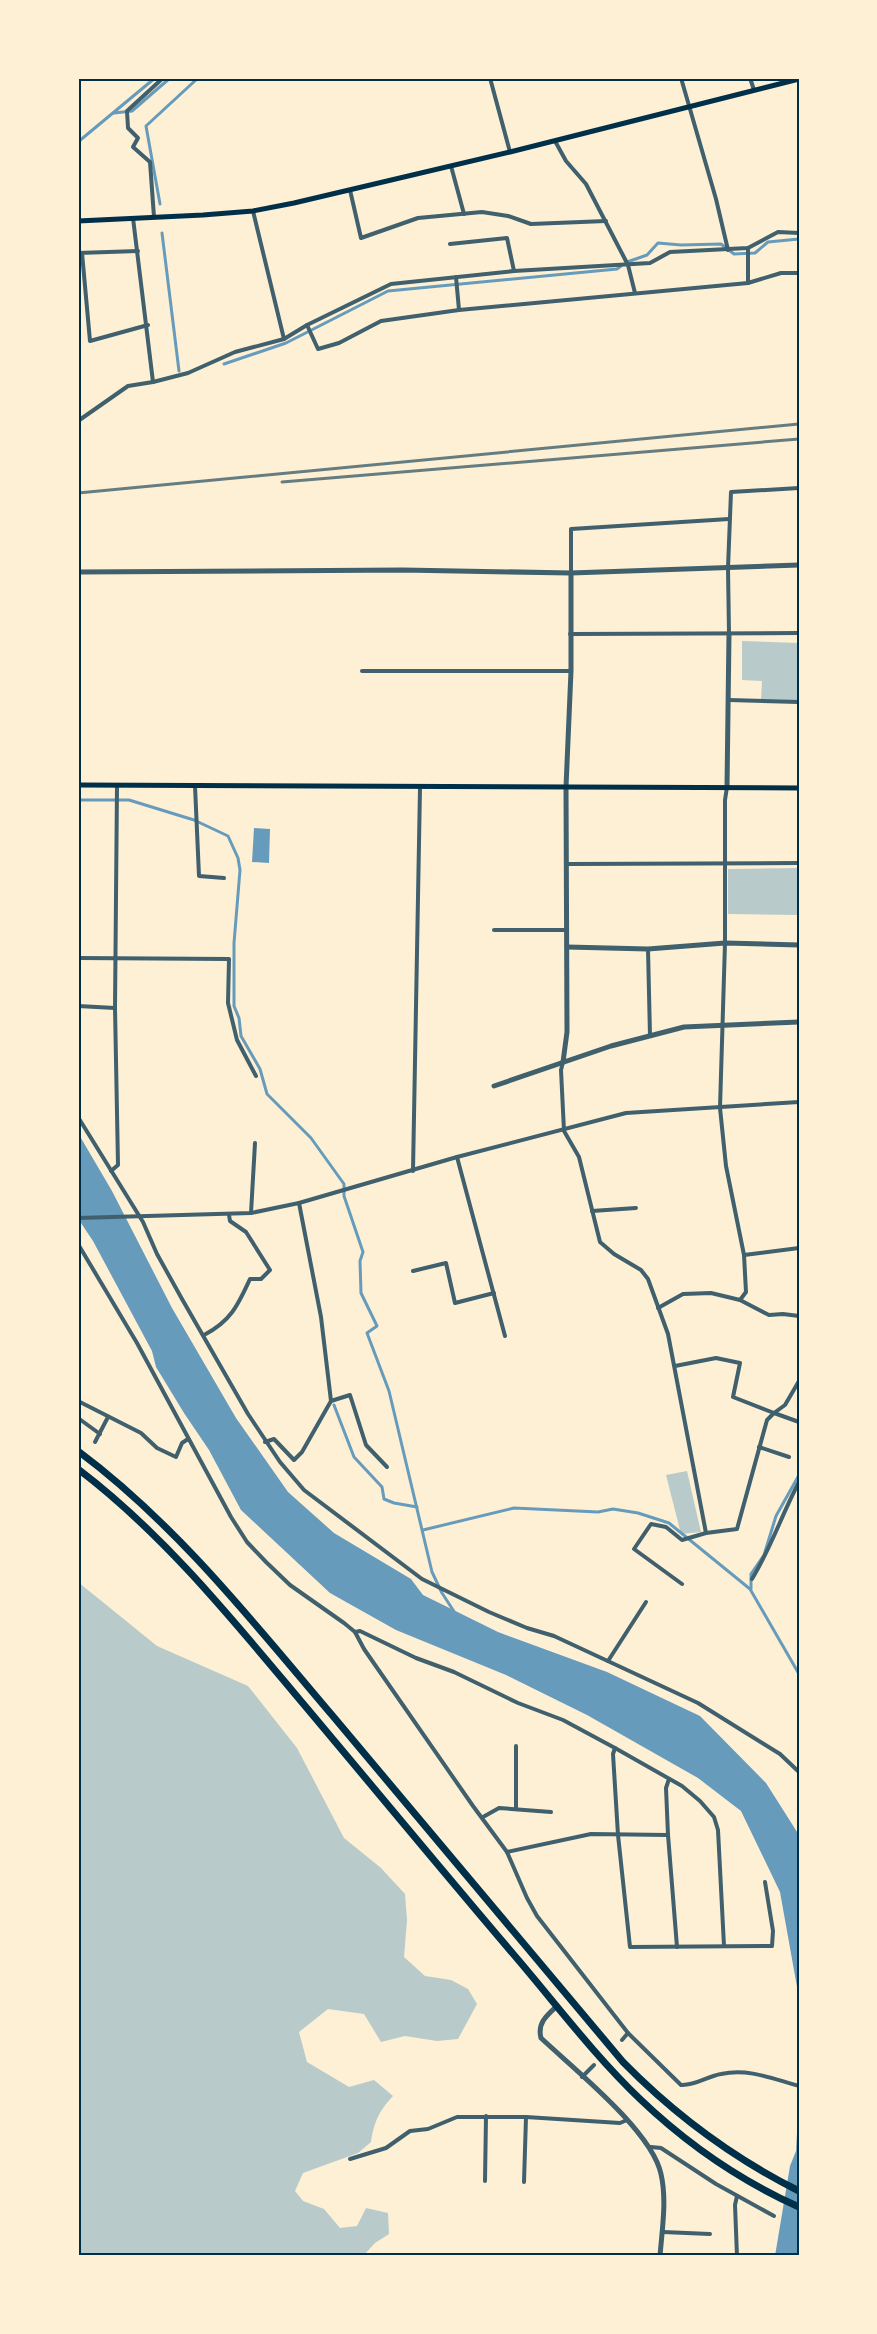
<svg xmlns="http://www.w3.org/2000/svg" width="877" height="2334" font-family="'Roboto Serif',serif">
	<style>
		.green { fill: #b9caca }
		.water { fill: #669bbc }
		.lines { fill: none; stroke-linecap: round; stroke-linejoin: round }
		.stream { stroke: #669bbc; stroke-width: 3 }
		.minor { stroke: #3f606c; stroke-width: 4 }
		.tertiary { stroke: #3f606c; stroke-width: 5 }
		.secondary { stroke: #003049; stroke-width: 5 }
		.trunk { stroke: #003049; stroke-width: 7 }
		.rail { stroke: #657d81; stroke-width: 3 }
		.neatline { fill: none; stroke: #003049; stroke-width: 2 }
	</style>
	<rect width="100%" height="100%" fill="#fdf0d5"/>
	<!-- green -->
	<g class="green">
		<polygon points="742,641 799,643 799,701 761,700 762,681 742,680"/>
		<polygon points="799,868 799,915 728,914 728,869"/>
		<polygon points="687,1471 701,1532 681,1534 666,1475"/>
		<path d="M 78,1582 L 157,1646 L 248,1686 L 297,1748 L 344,1838 L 381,1868 L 405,1894 L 407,1920 L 404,1957 L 425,1976 L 451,1980 L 468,1989 L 477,2004 L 458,2039 L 437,2041 L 405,2036 L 381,2042 L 364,2014 L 328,2009 L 299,2032 L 307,2062 L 349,2087 L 374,2080 L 393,2096 C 379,2111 374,2122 371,2142 L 358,2153 L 303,2173 L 295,2191 L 303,2201 L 324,2209 L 340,2228 L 357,2226 L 366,2208 L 388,2213 L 389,2234 L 375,2243 L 363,2256 L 78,2256 Z"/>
	</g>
	<!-- water -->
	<g class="water">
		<polygon points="254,828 270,829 269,863 252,862"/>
		<polygon points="78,1133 112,1191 172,1308 236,1418 288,1492 334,1533 411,1579 423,1595 498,1632 607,1672 700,1716 766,1783 799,1835 799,1998 780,1892 741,1811 698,1778 587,1715 506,1675 396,1630 330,1593 241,1510 209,1450 184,1413 156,1367 152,1351 93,1241 81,1223 78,1210"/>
		<polygon points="799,2097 799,2256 775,2256 790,2166 796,2151"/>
	</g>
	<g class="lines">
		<!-- stream -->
		<g class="stream">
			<polyline points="114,113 132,111 170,78"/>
			<polyline points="78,142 155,78"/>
			<polyline points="160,204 146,126 198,78"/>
			<polyline points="162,233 179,371"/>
			<polyline points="627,262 647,255 658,243 681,245 721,244 734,254 755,253 768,242 799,239"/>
			<polyline points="224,364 286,343 388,291 617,269 621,266"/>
			<polyline points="78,800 129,800 194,820 228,836 238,858 240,870 234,943 234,1006 239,1018 241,1036 260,1069 267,1094 311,1138 344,1184 344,1196 363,1252 360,1261 361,1293 377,1326 367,1333 389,1391 432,1572 442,1593 455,1613"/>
			<polyline points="334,1405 354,1457 382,1487 384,1499 394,1503 417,1507"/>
			<polyline points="423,1530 514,1508 598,1512 613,1509 638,1513 669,1523 750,1589 799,1674"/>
			<polyline points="751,1589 751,1574 764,1555 776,1516 799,1475"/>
		</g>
		<!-- minor -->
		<g class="minor">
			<polyline points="490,78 510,152"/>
			<polyline points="681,78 716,199 728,250"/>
			<polyline points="750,78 754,90"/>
			<polyline points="555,141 566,161 586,184 628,265 635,293"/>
			<polyline points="451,166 464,214"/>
			<polyline points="350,190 361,238 418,218 482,212 508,216 531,224 606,221"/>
			<polyline points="253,211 284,339"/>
			<polyline points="154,217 150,162 133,147 138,138 128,128 127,111 163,78"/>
			<polyline points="133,218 153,382"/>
			<polyline points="450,244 507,238 514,271"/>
			<polyline points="78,253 138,251"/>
			<polyline points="82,253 90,341 148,325"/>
			<polyline points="456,277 459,310"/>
			<polyline points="748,283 748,248"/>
			<polyline points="307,325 318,349 339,343 381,321 459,310 748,283 781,273 799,273"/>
			<polyline points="78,421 128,386 153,382 188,373 235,352 284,339 307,325 391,284 514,271 650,263 670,252 748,248 778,232 799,233"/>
			<polyline points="571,573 571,529 729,519"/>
			<polyline points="570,634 799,633"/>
			<polyline points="729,634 728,568 731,492 799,488"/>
			<polyline points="362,671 571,671"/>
			<polyline points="729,700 799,702"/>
			<polyline points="195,786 199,876 224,878"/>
			<polyline points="727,787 725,800 725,943 720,1108 726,1166 744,1255 746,1292 740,1300"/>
			<polyline points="568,864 799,863"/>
			<polyline points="494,930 566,930"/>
			<polyline points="648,949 650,1036"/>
			<polyline points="78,958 229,959 228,1003 237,1040 256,1076"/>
			<polyline points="78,1006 115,1008"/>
			<polyline points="563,1062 561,1070 564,1131 579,1157 600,1242 614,1254 641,1270 648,1279 668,1334 706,1533"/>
			<polyline points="78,1117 143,1222 157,1254 182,1299 248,1414 280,1462 304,1490 422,1579 489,1612 527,1628 554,1636 698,1703 780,1754 799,1772"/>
			<polyline points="457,1157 505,1336"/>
			<polyline points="111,1171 118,1165 115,1008 117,786"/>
			<polyline points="413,1171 420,788"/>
			<polyline points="592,1211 636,1208"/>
			<polyline points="251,1213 255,1143"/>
			<polyline points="78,1218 251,1213 299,1203 457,1157 626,1113 799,1102"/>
			<path d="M 78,1244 L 137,1343 L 231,1517 L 247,1542 L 266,1562 L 290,1585 L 344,1623 L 355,1632 L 364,1649 L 473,1806 L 507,1852 L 527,1898 L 537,1916 L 628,2033 L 681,2085 C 695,2086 708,2076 721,2074 C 749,2068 773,2079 799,2086"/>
			<polyline points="744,1255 799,1248"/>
			<polyline points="413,1271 446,1263 455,1303 494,1293"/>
			<polyline points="658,1308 683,1294 711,1293 740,1300 769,1315 783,1314 799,1316"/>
			<path d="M 204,1335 C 231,1321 238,1305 250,1279 L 261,1279 L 270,1270 L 246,1232 L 230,1221 L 229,1215"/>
			<polyline points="675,1366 716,1358 740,1363 733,1397 774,1413 785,1405 799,1381"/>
			<polyline points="78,1401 141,1433 157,1448 176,1457 182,1443 188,1439"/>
			<polyline points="331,1401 350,1395 366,1445 387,1467"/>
			<polyline points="78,1418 100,1434"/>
			<polyline points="95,1442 108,1417"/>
			<polyline points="265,1442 274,1439 294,1460 302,1452 331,1401 321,1317 299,1203"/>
			<polyline points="759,1447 789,1457"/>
			<path d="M 752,1579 C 771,1548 782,1514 799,1482"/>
			<polyline points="682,1584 634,1549 651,1524 666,1527 682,1540 706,1533 737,1529 767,1420 774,1413 799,1422"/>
			<polyline points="355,1632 360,1631 416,1658 454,1672 518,1703 563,1720 615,1748 682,1786 700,1801 714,1817 718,1830 724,1946"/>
			<polyline points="608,1661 646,1602"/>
			<polyline points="516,1746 516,1809"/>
			<polyline points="615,1748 613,1754 618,1835 630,1947 772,1946 773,1931 765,1882"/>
			<polyline points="669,1779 666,1788 668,1835 677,1947"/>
			<polyline points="483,1817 499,1808 551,1812"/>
			<polyline points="507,1852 591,1834 668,1835"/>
			<polyline points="622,2040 628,2033"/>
			<polyline points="582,2077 594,2065"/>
			<polyline points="651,2147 661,2148 716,2184 774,2216"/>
			<polyline points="350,2159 386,2148 410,2131 428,2129 457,2117 526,2117 620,2123 627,2120"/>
			<polyline points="485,2181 486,2116"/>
			<polyline points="524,2182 526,2117"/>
			<polyline points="737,2196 735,2205 737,2256"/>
			<polyline points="663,2232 710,2234"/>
		</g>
		<!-- tertiary -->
		<g class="tertiary">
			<polyline points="78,572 403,570 571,573 799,565"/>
			<polyline points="727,787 729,634"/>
			<polyline points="567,947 648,949 725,943 799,945"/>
			<polyline points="563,1062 567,1032 566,787 571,671 571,573"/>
			<polyline points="494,1086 611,1046 684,1027 799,1022"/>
			<path d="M 557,2006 C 547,2015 537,2023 541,2038 C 574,2069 652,2131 661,2174 C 667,2200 662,2230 660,2256"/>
		</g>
		<!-- secondary -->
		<g class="secondary">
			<polyline points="78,221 203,215 253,211 294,203 510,152 799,79"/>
			<polyline points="78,785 799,788"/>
		</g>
		<!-- trunk -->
		<g class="trunk">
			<path d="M 78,1451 C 176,1524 253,1622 332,1715 C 429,1830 525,1946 623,2062 C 675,2115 733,2158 799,2191"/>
			<path d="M 78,1469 C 161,1532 228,1614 295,1694 C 370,1783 444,1873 520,1962 C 559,2008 596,2057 640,2099 C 686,2143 741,2181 799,2207"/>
		</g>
		<!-- rail -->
		<g class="rail">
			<polyline points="282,482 799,439"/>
			<polyline points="78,493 799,424"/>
		</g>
	</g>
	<!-- border -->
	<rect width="877" height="2334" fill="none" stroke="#fdf0d5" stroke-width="159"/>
	<rect x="80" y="80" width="718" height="2174" class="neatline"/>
</svg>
